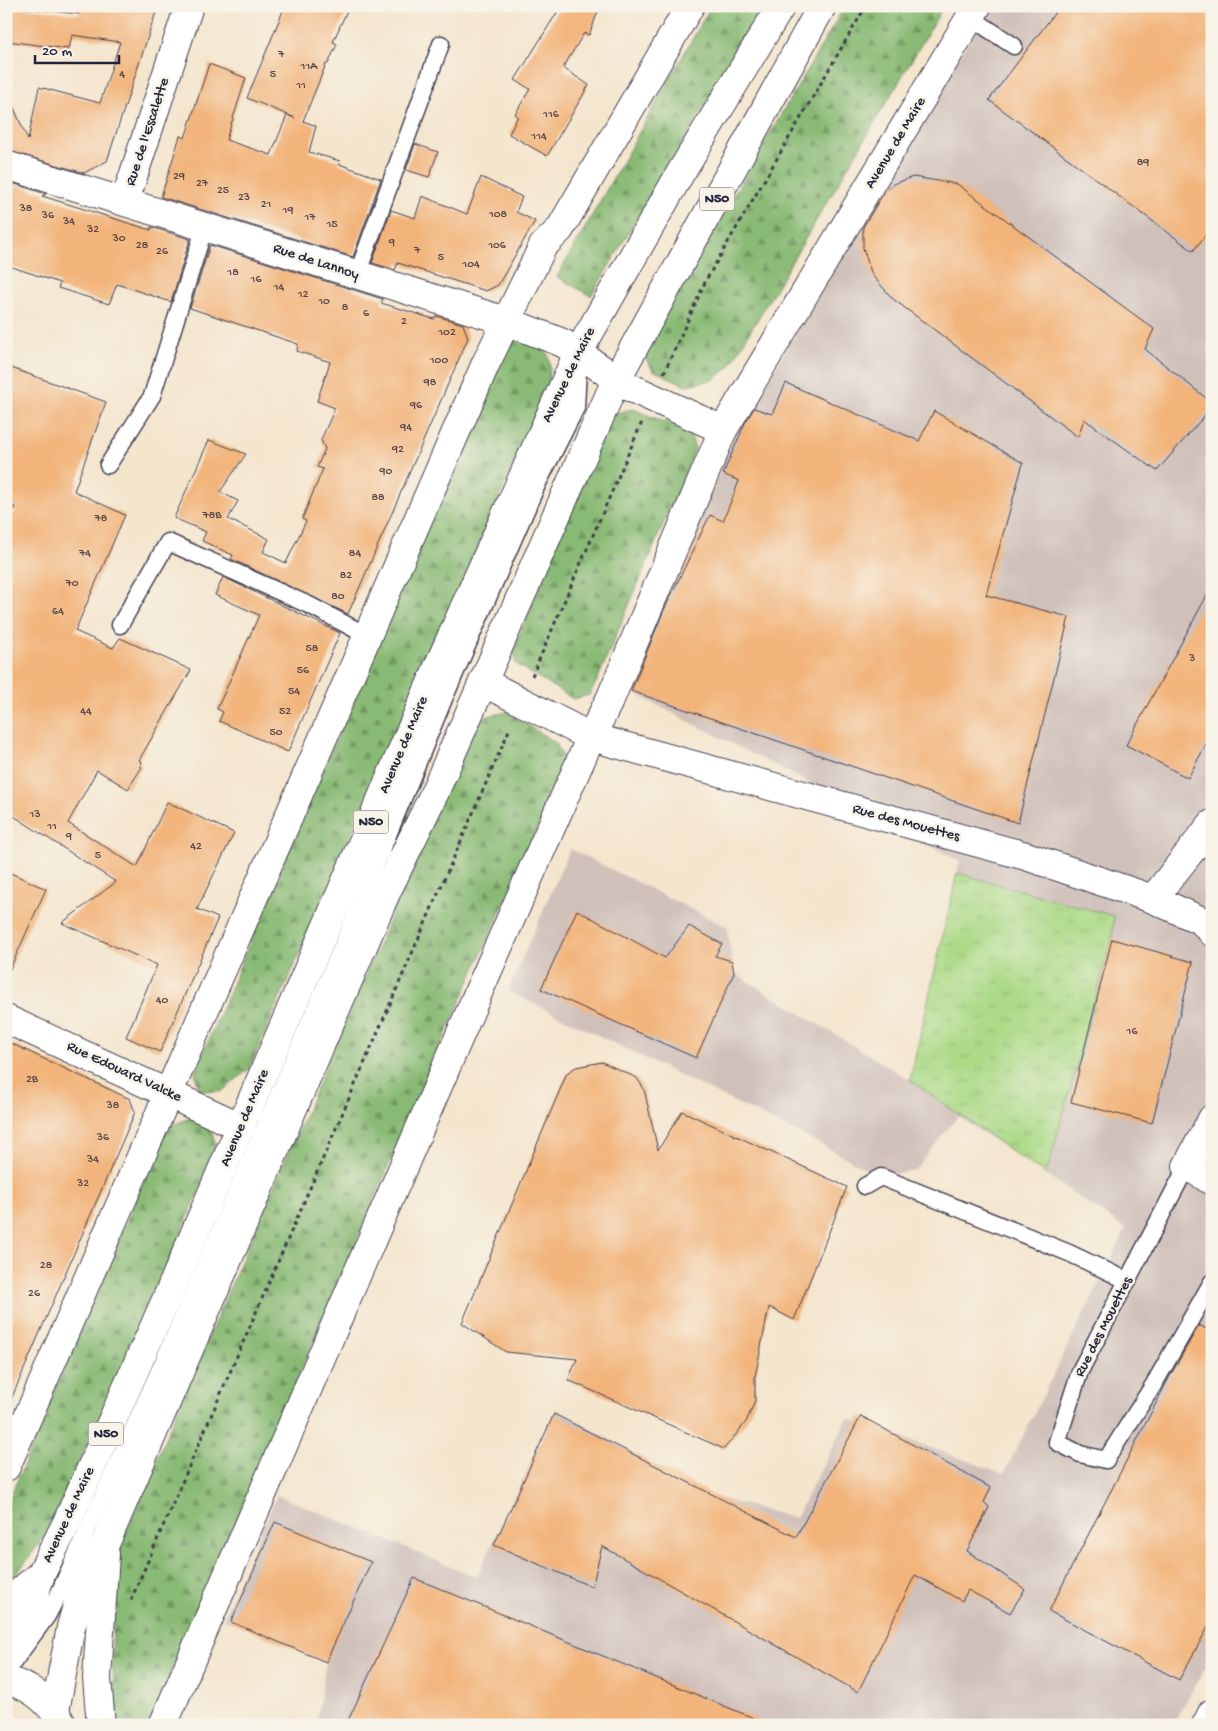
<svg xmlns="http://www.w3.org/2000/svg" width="1218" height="1731" font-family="'Gochi Hand',sans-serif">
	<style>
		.industrial { fill: #cfc0ba }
		.grass { fill: url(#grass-tufts); stroke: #677e61 }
		.forest { fill: url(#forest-firs); stroke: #566e58 }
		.building { fill: #f2b47a }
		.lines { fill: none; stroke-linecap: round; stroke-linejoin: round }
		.lane-casing { stroke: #423f51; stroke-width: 19 }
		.street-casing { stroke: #423f51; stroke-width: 30 }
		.primary-casing { stroke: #423f51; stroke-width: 30 }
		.path { stroke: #423f51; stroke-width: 3; stroke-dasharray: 4 4; stroke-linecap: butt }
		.lane { stroke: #fff; stroke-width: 16 }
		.street { stroke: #fff; stroke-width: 28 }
		.primary { stroke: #fff; stroke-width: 28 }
		.labels { text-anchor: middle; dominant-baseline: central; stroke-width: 5; stroke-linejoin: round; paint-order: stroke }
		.number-label { font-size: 12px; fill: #56464b }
		.shield { fill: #f7f3e8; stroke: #62616f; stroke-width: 1 }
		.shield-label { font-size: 14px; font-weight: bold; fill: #22223b }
		.street-label { font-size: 15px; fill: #22223b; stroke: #f7f3e8 }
	</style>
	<defs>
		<pattern id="grass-tufts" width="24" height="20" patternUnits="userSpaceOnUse" patternTransform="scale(1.25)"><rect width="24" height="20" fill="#acda87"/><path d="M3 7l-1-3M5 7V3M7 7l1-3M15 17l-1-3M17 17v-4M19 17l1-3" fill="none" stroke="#94bb75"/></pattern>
		<pattern id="forest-firs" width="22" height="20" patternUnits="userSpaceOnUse" patternTransform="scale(1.25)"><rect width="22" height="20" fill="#89ba74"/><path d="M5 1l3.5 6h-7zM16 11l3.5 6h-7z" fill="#709760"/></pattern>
	</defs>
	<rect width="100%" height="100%" fill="#f7f3e8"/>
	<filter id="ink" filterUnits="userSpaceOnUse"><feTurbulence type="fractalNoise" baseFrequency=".02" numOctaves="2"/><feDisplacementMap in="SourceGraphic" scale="10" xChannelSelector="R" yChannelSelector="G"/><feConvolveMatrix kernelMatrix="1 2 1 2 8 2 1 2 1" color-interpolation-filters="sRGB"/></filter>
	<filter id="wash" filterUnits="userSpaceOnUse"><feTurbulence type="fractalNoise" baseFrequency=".0096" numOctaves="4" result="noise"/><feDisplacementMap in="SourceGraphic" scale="20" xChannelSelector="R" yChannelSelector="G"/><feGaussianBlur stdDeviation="1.12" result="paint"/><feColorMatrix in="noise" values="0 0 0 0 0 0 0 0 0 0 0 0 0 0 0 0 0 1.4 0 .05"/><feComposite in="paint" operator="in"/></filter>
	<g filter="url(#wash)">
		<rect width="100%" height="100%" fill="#f4e5cd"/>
		<!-- industrial -->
		<polygon class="industrial" points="989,6 1212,6 1212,1656 1172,1725 316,1725 326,1662 223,1619 277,1495 477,1577 556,1409 707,1495 795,1518 848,1418 1004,1474 1126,1229 958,1116 915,1170 881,1177 824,1146 508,991 570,849 727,927 734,973 910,1080 960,861 626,689 736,434"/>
		<!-- grass -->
		<polygon class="grass" points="957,873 1114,916 1112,939 1046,1175 910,1080"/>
		<!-- forest -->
		<g class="forest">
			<polygon points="711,6 764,6 591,296 557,277"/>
			<polygon points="845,6 944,6 729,367 713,380 686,385 653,370 645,358 644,347"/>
			<path d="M 514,340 C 550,340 554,357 547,388 L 249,1069 L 221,1092 L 199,1090 L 195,1072 L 499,354 Z"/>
			<polygon points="633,409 690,432 695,449 596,683 589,695 573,699 516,664 513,650 607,420 615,413"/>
			<polygon points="507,712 556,743 562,756 564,768 426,1079 148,1725 117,1725 112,1659 115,1560 182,1398 474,725 482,717"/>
			<path d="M 191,1117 C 206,1124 216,1133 216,1151 L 159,1285 L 48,1532 L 6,1588 L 6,1507 L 166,1128 Z"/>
		</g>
		<g id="blocks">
			<!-- building -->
			<g class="building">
				<polygon points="6,6 79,14 81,6 158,6 107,161 84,173 6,150 6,90 28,140 39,87 100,103 120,42 72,35 69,49 6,41"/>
				<polygon points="285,6 349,6 333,42 337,44 328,64 326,64 303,121 316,126 309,152 340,161 339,164 381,179 353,257 161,197 180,136 185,138 209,64 246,78 226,140 271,155 287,115 295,118 247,98"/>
				<polygon points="561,6 600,6 589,35 584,33 563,68 589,85 547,156 509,134 518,116 515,114 530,89 515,80"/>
				<polygon points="1060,6 1212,6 1212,227 1193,251 989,100"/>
				<polygon points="415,144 438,152 429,177 406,170"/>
				<polygon points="481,177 522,197 516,212 535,221 498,285 486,291 398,263 395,270 372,263 391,210 415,218 422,196 467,214"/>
				<polygon points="913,177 957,184 1154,329 1145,349 1212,403 1212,407 1157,471 1084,419 1078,437 893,299 872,275 863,248 863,227 885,191 893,184"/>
				<polygon points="6,181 46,194 42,196 151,230 151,227 190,239 171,302 117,284 109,304 58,288 60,283 6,265"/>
				<polygon points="210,245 383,299 381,303 434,319 436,316 463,324 468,338 348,614 231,559 233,555 202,541 206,532 174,518 209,440 230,448 246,454 220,492 238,501 228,519 269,539 263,552 286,563 306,521 302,519 323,469 317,467 325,449 321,440 335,408 317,401 330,362 297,351 298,344 190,308"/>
				<polygon points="6,366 106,402 74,491 125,515 75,631 113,648 120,638 191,670 139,760 142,762 140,766 142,767 128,789 97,770 68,823 137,867 167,802 234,833 197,909 218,918 160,1052 126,1037 157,965 62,923 116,882 6,811 6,527 15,507 6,503"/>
				<polygon points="786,383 919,441 934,411 1023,463 986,595 1069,617 1018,823 631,691 663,612 710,515 723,521 739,481 723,474 745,423 754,408 772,414"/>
				<polygon points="223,577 340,633 288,752 219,721 223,712 217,709 259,615 215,595"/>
				<polygon points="1212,586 1212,733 1188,778 1126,745"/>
				<polygon points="6,871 46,889 6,978"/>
				<polygon points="577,910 665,958 689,926 722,944 715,956 732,961 734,973 696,1058 541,989"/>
				<polygon points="1112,939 1193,962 1152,1123 1071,1102"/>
				<polygon points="6,1041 130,1099 135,1112 6,1411 6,1107 9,1099 6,1098"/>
				<polygon points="602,1062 637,1078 644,1089 658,1150 682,1111 847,1187 794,1320 769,1307 755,1377 755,1401 746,1422 724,1449 568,1380 577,1359 506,1352 462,1323 567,1073 576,1067"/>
				<polygon points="1199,1325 1212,1332 1212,1620 1179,1680 1049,1611 1169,1378"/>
				<polygon points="554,1414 796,1537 861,1416 991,1488 984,1502 989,1507 967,1551 1025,1589 1010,1613 968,1590 962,1601 915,1575 858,1692 602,1546 592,1587 494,1545"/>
				<polygon points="275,1522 371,1562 326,1662 231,1622"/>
				<polygon points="414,1578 768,1724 768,1725 346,1725"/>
			</g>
		</g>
	</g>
	<g filter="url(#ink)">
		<use href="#blocks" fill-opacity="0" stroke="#423f51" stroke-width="1"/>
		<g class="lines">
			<!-- lane casing -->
			<g class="lane-casing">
				<g id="lane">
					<polyline points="970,17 1014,46"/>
					<polyline points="357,275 441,44"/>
					<polyline points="108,465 152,396 205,226"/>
					<polyline points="120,625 168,542 311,606 368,636"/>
					<polyline points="1187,1166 1080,1371 1057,1442 1080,1454 1106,1460 1154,1384 1212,1282"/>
					<polyline points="865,1186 881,1177 1069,1253 1128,1281"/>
					<polyline points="6,1672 47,1616 58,1595 162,1364 343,944 444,699 537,485 576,408 578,368"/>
				</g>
			</g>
			<!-- street casing -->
			<g class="street-casing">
				<g id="street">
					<polyline points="6,165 506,321 563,343 627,386 723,430"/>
					<polyline points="125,201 189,6"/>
					<polyline points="483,682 591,737 1026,856 1153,899 1202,921 1212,932"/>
					<polyline points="1153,899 1212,824"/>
					<polyline points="6,1019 241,1127"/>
					<polyline points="1212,1119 1187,1166 1212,1181"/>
					<polyline points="6,1467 486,363 543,246 560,229 690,6"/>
					<polyline points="163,1725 478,993 591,737 611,697 723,430 977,6"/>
					<polyline points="1206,1725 1212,1713"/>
				</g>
			</g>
			<!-- primary casing -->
			<g class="primary-casing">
				<g id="primary">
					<polyline points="6,1604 41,1574"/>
					<polyline points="6,1640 22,1624 30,1608 41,1574 67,1522 169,1293 437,669 578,353 681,172 781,6"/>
					<path d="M 6,1681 C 31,1685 51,1703 62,1724"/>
					<polyline points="55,1711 71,1627 83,1584 106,1542 386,893 432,798 616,380 822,6"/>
					<polyline points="101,1725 97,1678 105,1554"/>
				</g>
			</g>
			<!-- path -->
			<g class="path">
				<polyline points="664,373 706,280 866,6"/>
				<polyline points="532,676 642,422"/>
				<polyline points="131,1600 510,728"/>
			</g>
			<!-- lane -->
			<use href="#lane" class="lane"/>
			<!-- street -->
			<use href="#street" class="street"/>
			<!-- primary -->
			<use href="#primary" class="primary"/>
		</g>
	</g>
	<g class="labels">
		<!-- number labels -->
		<g class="number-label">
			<text x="281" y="55">7</text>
			<text x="309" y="67">11A</text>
			<text x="122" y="75">4</text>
			<text x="273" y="75">5</text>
			<text x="301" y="86">11</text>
			<text x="551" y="115">116</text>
			<text x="539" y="137">114</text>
			<text x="1143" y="163">89</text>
			<text x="179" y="177">29</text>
			<text x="202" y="184">27</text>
			<text x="223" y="191">25</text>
			<text x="244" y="198">23</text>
			<text x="266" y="205">21</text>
			<text x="26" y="209">38</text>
			<text x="288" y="211">19</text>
			<text x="498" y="215">108</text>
			<text x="48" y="216">36</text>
			<text x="310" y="218">17</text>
			<text x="69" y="222">34</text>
			<text x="332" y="225">15</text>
			<text x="93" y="230">32</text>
			<text x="119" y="239">30</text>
			<text x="392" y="243">9</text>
			<text x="142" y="246">28</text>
			<text x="497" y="246">106</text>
			<text x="417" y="251">7</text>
			<text x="162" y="252">26</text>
			<text x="441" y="258">5</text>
			<text x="471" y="265">104</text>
			<text x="233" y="273">18</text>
			<text x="256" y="280">16</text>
			<text x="279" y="288">14</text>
			<text x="303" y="295">12</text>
			<text x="324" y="302">10</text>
			<text x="345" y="308">8</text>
			<text x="366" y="314">6</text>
			<text x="404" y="322">2</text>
			<text x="447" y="333">102</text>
			<text x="439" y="361">100</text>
			<text x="430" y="383">98</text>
			<text x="416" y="406">96</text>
			<text x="406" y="428">94</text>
			<text x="398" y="450">92</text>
			<text x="386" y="472">90</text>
			<text x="378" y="498">88</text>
			<text x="212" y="516">78B</text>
			<text x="101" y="519">78</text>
			<text x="85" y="554">74</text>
			<text x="355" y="554">84</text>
			<text x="346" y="576">82</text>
			<text x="72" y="584">70</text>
			<text x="338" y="597">80</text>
			<text x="58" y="612">64</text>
			<text x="312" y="649">58</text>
			<text x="1192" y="659">3</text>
			<text x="303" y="671">56</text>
			<text x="294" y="692">54</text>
			<text x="86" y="712">44</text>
			<text x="285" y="712">52</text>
			<text x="276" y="733">50</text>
			<text x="35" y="815">13</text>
			<text x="52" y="827">11</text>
			<text x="69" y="837">9</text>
			<text x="196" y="847">42</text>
			<text x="98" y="856">5</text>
			<text x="162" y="1001">40</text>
			<text x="1132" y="1032">16</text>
			<text x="32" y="1080">2B</text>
			<text x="113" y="1106">38</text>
			<text x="103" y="1138">36</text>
			<text x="93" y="1160">34</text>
			<text x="83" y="1184">32</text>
			<text x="46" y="1266">28</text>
			<text x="34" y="1294">26</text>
		</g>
		<!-- shield labels -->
		<g class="shield">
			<rect x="699.5" y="187.5" width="35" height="23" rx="4"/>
			<rect x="353.5" y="810.5" width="35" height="23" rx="4"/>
			<rect x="88.5" y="1422.5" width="35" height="23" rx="4"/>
		</g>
		<g class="shield-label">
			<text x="717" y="199">N50</text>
			<text x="371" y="822">N50</text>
			<text x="106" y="1434">N50</text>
		</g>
		<!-- street labels -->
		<g class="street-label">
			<text transform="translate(148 132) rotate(-72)">Rue de l'Escalette</text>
			<text transform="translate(896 143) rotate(-59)">Avenue de Maire</text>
			<text transform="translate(316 262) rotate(18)">Rue de Lannoy</text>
			<text transform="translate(569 375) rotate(-64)">Avenue de Maire</text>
			<text transform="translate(404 745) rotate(-67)">Avenue de Maire</text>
			<text transform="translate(906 823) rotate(15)">Rue des Mouettes</text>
			<text transform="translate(124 1072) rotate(25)">Rue Edouard Valcke</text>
			<text transform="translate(245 1118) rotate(-67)">Avenue de Maire</text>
			<text transform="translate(1104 1327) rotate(-63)">Rue des Mouettes</text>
			<text transform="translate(69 1515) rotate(-65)">Avenue de Maire</text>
		</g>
	</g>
	<!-- margin -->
	<rect width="1218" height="1731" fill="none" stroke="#f7f3e8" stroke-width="25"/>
	<!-- scale -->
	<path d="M35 55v8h84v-8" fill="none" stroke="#22223b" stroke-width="2.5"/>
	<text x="42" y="55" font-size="15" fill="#22223b" stroke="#f7f3e8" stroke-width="4" paint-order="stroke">20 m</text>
</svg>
